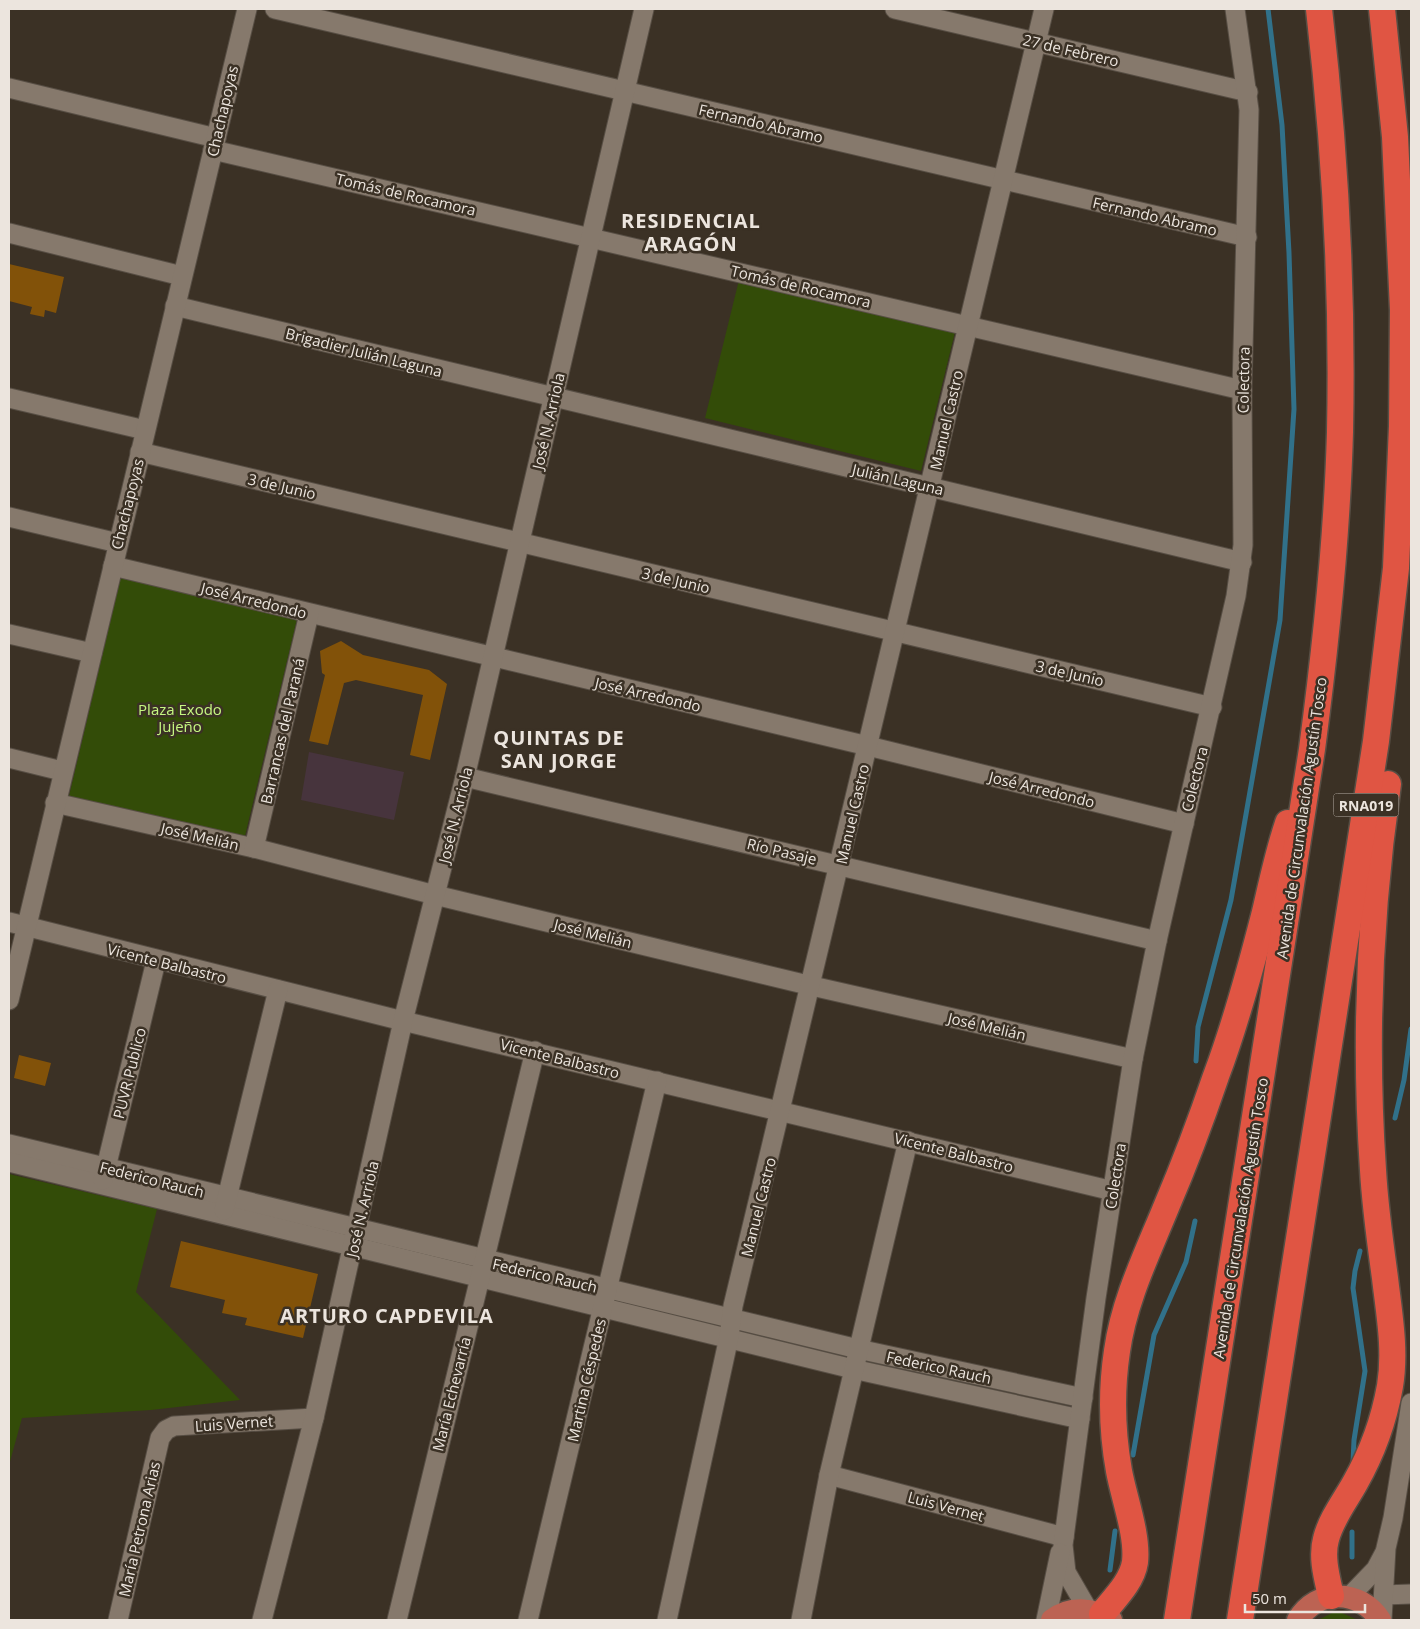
<svg xmlns="http://www.w3.org/2000/svg" width="1420" height="1629" font-family="'Open Sans',sans-serif">
	<style>
		.medical { fill: #47343d }
		.green { fill: #334c08 }
		.lines { fill: none; stroke-linecap: round; stroke-linejoin: round }
		.stream { stroke: #31718a; stroke-width: 5 }
		.building { fill: #825209 }
		.minor-casing { stroke: #574e44; stroke-width: 21 }
		.major-casing { stroke: #574e44; stroke-width: 25 }
		.highway-casing { stroke: #574e44; stroke-width: 29 }
		.minor { stroke: #86796c; stroke-width: 19 }
		.major { stroke: #bc6353; stroke-width: 22 }
		.highway { stroke: #e05543; stroke-width: 26 }
		.labels { text-anchor: middle; dominant-baseline: central; stroke-width: 5; stroke-linejoin: round; paint-order: stroke }
		.shield { fill: #3b3125; stroke: #b7afa6; stroke-width: 1 }
		.shield-label { font-size: 14px; font-weight: bold; fill: #ece5de }
		.street-label { font-size: 15px; fill: #ece5de; stroke: #3b3125 }
		.park-label { font-size: 15px; fill: #c5f781; stroke: #3b3125 }
		.district-label { font-size: 20px; font-weight: bold; letter-spacing: 1px; fill: #ece5de; stroke: #3b3125 }
	</style>
	<rect width="100%" height="100%" fill="#3b3125"/>
	<!-- medical -->
	<polygon class="medical" points="309,752 404,772 394,820 301,800"/>
	<!-- green -->
	<g class="green">
		<polygon points="739,280 955,332 921,471 705,418"/>
		<polygon points="121,576 298,615 244,840 69,796"/>
		<polygon points="9,1174 157,1209 136,1292 240,1400 151,1410 22,1418 9,1465"/>
		<polygon points="1332,1613 1342,1613 1358,1620 1318,1620"/>
	</g>
	<g class="lines">
		<!-- stream -->
		<g class="stream">
			<polyline points="1196,1061 1198,1027 1231,900 1280,620 1294,409 1289,253 1282,125 1268,9"/>
			<polyline points="1395,1118 1404,1080 1411,1029"/>
			<polyline points="1133,1455 1154,1335 1186,1262 1195,1221"/>
			<polyline points="1353,1462 1354,1440 1365,1371 1353,1288 1355,1271 1360,1251"/>
			<polyline points="1352,1532 1352,1557"/>
			<polyline points="1110,1570 1115,1531"/>
		</g>
	</g>
	<!-- building -->
	<g class="building">
		<polygon points="9,264 64,277 56,313 45,310 44,317 30,314 32,307 9,301"/>
		<polygon points="341,641 363,655 429,670 447,684 430,760 410,755 423,695 356,680 344,683 328,745 309,741 325,675 322,673 320,651"/>
		<polygon points="19,1055 51,1063 45,1086 14,1078"/>
		<polygon points="181,1241 318,1274 303,1338 245,1325 247,1318 222,1313 225,1300 170,1287"/>
	</g>
	<g class="lines">
		<!-- minor casing -->
		<g class="minor-casing">
			<g id="minor">
				<polyline points="275,9 1247,237"/>
				<polyline points="895,9 1248,92"/>
				<polyline points="9,88 216,138"/>
				<polyline points="213,150 1242,390"/>
				<polyline points="9,233 182,276"/>
				<polyline points="175,306 1242,562"/>
				<polyline points="9,398 145,430"/>
				<polyline points="140,452 1212,707"/>
				<polyline points="9,517 118,543"/>
				<polyline points="113,566 868,746 1184,824"/>
				<polyline points="9,634 92,653"/>
				<polyline points="9,758 62,771"/>
				<polyline points="465,777 1157,941"/>
				<polyline points="55,803 254,848 435,895 812,986 1133,1059"/>
				<polyline points="254,848 309,614"/>
				<polyline points="9,922 403,1021 1113,1191"/>
				<polyline points="9,1000 247,9"/>
				<polyline points="9,1144 858,1349 1083,1398"/>
				<polyline points="9,1162 853,1369 1080,1419"/>
				<polyline points="103,1180 156,961"/>
				<polyline points="224,1210 278,990"/>
				<polyline points="829,1475 1064,1537"/>
				<polyline points="1384,1595 1411,1594"/>
				<polyline points="1349,1597 1376,1569 1385,1552"/>
				<polyline points="1088,1610 1066,1572 1063,1545 1096,1298 1133,1059 1157,941 1236,596 1243,545 1242,390 1249,110 1235,9"/>
				<polyline points="118,1620 160,1438 166,1430 174,1426 314,1418"/>
				<polyline points="262,1620 314,1418 403,1021 465,777 644,9"/>
				<polyline points="397,1620 535,1051"/>
				<polyline points="528,1620 657,1081"/>
				<polyline points="667,1620 729,1337 733,1306 1044,9"/>
				<polyline points="801,1620 829,1475 908,1141"/>
				<polyline points="1046,1620 1060,1553"/>
				<polyline points="1382,1620 1386,1548 1393,1518 1411,1403"/>
			</g>
		</g>
		<!-- major casing -->
		<g class="major-casing">
			<g id="major">
				<path d="M 1052,1620 C 1070,1606 1093,1608 1111,1620"/>
				<path d="M 1298,1620 C 1317,1588 1360,1589 1380,1620"/>
			</g>
		</g>
		<!-- highway casing -->
		<g class="highway-casing">
			<g id="highway">
				<path d="M 1331,1596 C 1327,1578 1321,1557 1326,1539 C 1331,1519 1345,1501 1355,1483 C 1372,1453 1384,1420 1390,1386 C 1396,1350 1389,1313 1385,1278 C 1380,1242 1375,1206 1373,1170 C 1364,1038 1369,915 1388,784"/>
				<path d="M 1102,1614 C 1114,1599 1132,1582 1135,1562 C 1138,1535 1124,1498 1119,1471 C 1112,1432 1111,1391 1117,1351 C 1124,1300 1148,1252 1167,1205 C 1185,1163 1201,1120 1216,1076 C 1236,1023 1251,967 1265,912 C 1272,882 1278,853 1288,823"/>
				<path d="M 1177,1620 L 1312,749 C 1326,644 1337,538 1340,432 C 1343,290 1335,149 1319,9"/>
				<polyline points="1240,1620 1376,741 1396,568 1402,426 1403,310 1395,137 1382,9"/>
			</g>
		</g>
		<!-- minor -->
		<use href="#minor" class="minor"/>
		<!-- major -->
		<use href="#major" class="major"/>
		<!-- highway -->
		<use href="#highway" class="highway"/>
	</g>
	<g class="labels">
		<!-- shield labels -->
		<rect class="shield" x="1333.5" y="793.5" width="65" height="23" rx="4"/>
		<g class="shield-label">
			<text x="1366" y="805">RNA019</text>
		</g>
		<!-- street labels -->
		<g class="street-label">
			<text transform="translate(1071 50) rotate(13)">27 de Febrero</text>
			<text transform="translate(222 111) rotate(-77)">Chachapoyas</text>
			<text transform="translate(761 123) rotate(13)">Fernando Abramo</text>
			<text transform="translate(406 194) rotate(13)">Tomás de Rocamora</text>
			<text transform="translate(1155 216) rotate(13)">Fernando Abramo</text>
			<text transform="translate(801 286) rotate(13)">Tomás de Rocamora</text>
			<text transform="translate(364 352) rotate(14)">Brigadier Julián Laguna</text>
			<text transform="translate(1243 380) rotate(-89)">Colectora</text>
			<text transform="translate(946 420) rotate(-77)">Manuel Castro</text>
			<text transform="translate(548 421) rotate(-77)">José N. Arriola</text>
			<text transform="translate(898 479) rotate(13)">Julián Laguna</text>
			<text transform="translate(282 486) rotate(13)">3 de Junio</text>
			<text transform="translate(127 504) rotate(-76)">Chachapoyas</text>
			<text transform="translate(676 580) rotate(13)">3 de Junio</text>
			<text transform="translate(254 600) rotate(14)">José Arredondo</text>
			<text transform="translate(1070 673) rotate(13)">3 de Junio</text>
			<text transform="translate(648 694) rotate(13)">José Arredondo</text>
			<text transform="translate(282 731) rotate(-77)">Barrancas del Paraná</text>
			<text transform="translate(1194 779) rotate(-76)">Colectora</text>
			<text transform="translate(1042 789) rotate(14)">José Arredondo</text>
			<text transform="translate(852 814) rotate(-77)">Manuel Castro</text>
			<text transform="translate(455 815) rotate(-76)">José N. Arriola</text>
			<text transform="translate(1301 818) rotate(-82)">Avenida de Circunvalación Agustín Tosco</text>
			<text transform="translate(200 836) rotate(13)">José Melián</text>
			<text transform="translate(782 851) rotate(13)">Río Pasaje</text>
			<text transform="translate(593 933) rotate(14)">José Melián</text>
			<text transform="translate(167 963) rotate(14)">Vicente Balbastro</text>
			<text transform="translate(987 1026) rotate(13)">José Melián</text>
			<text transform="translate(560 1058) rotate(14)">Vicente Balbastro</text>
			<text transform="translate(129 1073) rotate(-76)">PUVR Publico</text>
			<text transform="translate(954 1152) rotate(14)">Vicente Balbastro</text>
			<text transform="translate(1115 1176) rotate(-81)">Colectora</text>
			<text transform="translate(152 1179) rotate(14)">Federico Rauch</text>
			<text transform="translate(758 1207) rotate(-76)">Manuel Castro</text>
			<text transform="translate(362 1209) rotate(-77)">José N. Arriola</text>
			<text transform="translate(1240 1218) rotate(-81)">Avenida de Circunvalación Agustín Tosco</text>
			<text transform="translate(545 1275) rotate(13)">Federico Rauch</text>
			<text transform="translate(939 1367) rotate(12)">Federico Rauch</text>
			<text transform="translate(586 1380) rotate(-77)">Martina Céspedes</text>
			<text transform="translate(451 1394) rotate(-76)">María Echevarría</text>
			<text transform="translate(234 1423) rotate(-4)">Luis Vernet</text>
			<text transform="translate(946 1506) rotate(15)">Luis Vernet</text>
			<text transform="translate(139 1529) rotate(-77)">María Petrona Arias</text>
		</g>
		<!-- park labels -->
		<g class="park-label">
			<text x="180" y="709">Plaza Exodo<tspan x="180" dy="17">Jujeño</tspan></text>
		</g>
		<!-- district labels -->
		<g class="district-label">
			<text x="691" y="220">RESIDENCIAL<tspan x="691" dy="23">ARAGÓN</tspan></text>
			<text x="559" y="737">QUINTAS DE<tspan x="559" dy="23">SAN JORGE</tspan></text>
			<text x="387" y="1315">ARTURO CAPDEVILA</text>
		</g>
	</g>
	<!-- border -->
	<rect width="1420" height="1629" fill="none" stroke="#ece5de" stroke-width="20"/>
	<!-- scale -->
	<path d="M1245 1604v8h120v-8" fill="none" stroke="#ece5de" stroke-width="2.5"/>
	<text x="1252" y="1604" font-size="15" fill="#ece5de" stroke="#3b3125" stroke-width="4" paint-order="stroke">50 m</text>
</svg>
